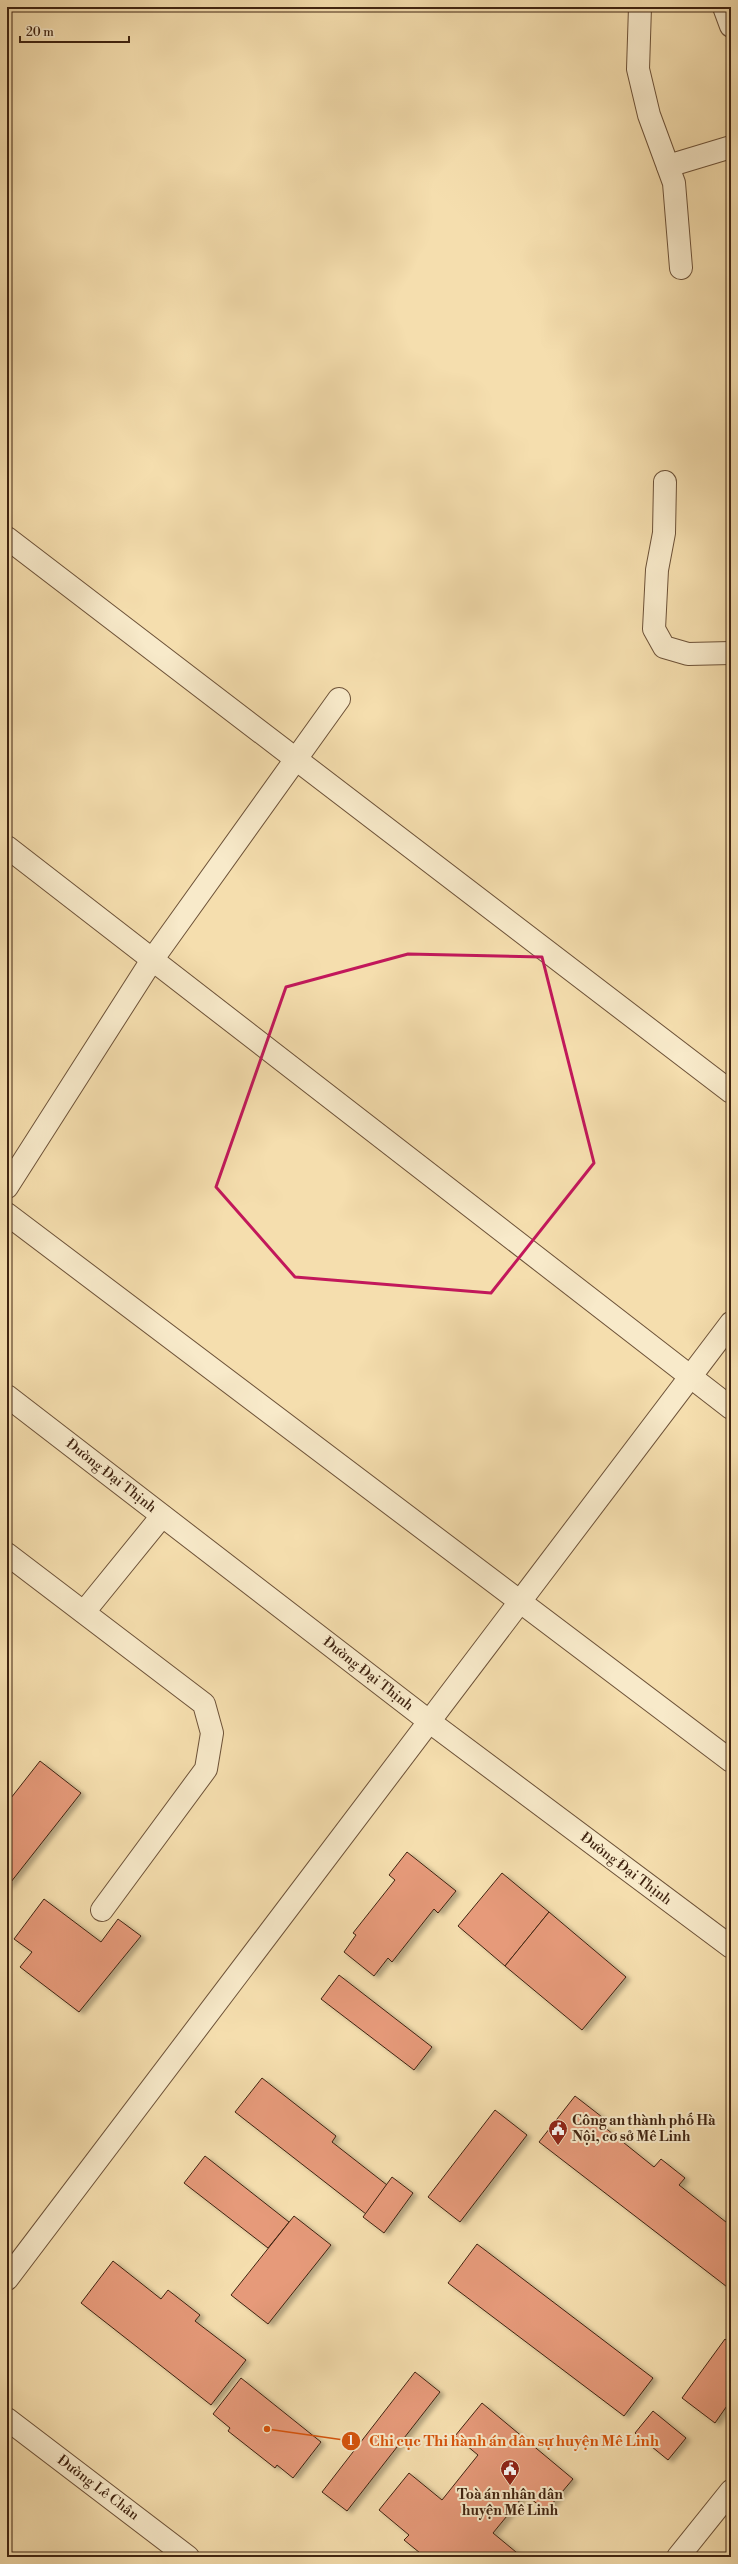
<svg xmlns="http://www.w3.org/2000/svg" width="738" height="2564" font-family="'Libre Bodoni',serif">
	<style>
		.building { fill: #e69a7a; stroke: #402411; filter: url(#shadow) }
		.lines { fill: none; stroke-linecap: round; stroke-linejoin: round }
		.minor-casing { stroke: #6d5238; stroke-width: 24 }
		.minor { stroke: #f8eaca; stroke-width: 22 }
		.marked { fill: none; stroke: #c2185b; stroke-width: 3; stroke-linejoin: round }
		.labels { text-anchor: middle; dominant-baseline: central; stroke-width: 4; stroke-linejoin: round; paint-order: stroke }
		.street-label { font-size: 14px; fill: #402411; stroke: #f8eaca }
		.poi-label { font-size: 14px; font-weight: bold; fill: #402411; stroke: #f8eaca; text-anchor: start }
		.leader { fill: none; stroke: #d7540c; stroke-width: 1.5 }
		.callout-dot { fill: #d7540c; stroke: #f8eaca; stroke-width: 1.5 }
		.mark-label { font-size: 12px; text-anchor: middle; font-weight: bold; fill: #fff }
		.callout-label { font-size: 15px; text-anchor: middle; font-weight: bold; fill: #d7540c; stroke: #f8eaca; stroke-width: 4; stroke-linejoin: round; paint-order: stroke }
	</style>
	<defs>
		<filter id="shadow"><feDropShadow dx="4.5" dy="2.5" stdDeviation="2" flood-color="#0004"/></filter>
	</defs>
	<rect width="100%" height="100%" fill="#f5deae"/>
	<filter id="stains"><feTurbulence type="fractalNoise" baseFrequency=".005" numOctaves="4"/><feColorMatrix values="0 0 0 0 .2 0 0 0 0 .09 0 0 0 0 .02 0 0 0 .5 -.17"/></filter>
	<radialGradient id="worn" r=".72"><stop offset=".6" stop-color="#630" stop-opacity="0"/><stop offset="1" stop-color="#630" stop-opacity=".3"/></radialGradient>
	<!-- building -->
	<g class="building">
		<polygon points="40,1761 81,1793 7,1887 7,1803"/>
		<polygon points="407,1852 456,1891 438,1913 434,1909 392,1962 388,1958 374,1976 344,1952 356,1935 353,1933 395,1880 389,1875"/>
		<polygon points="502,1873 549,1912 505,1966 458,1926"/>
		<polygon points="44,1899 101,1942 118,1919 141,1936 79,2012 20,1967 32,1952 14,1939"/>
		<polygon points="549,1912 626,1977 582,2030 505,1966"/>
		<polygon points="339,1975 432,2047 414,2070 321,1999"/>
		<polygon points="262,2078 336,2136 332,2142 387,2185 366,2214 235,2112"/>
		<polygon points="575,2096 602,2117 598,2122 654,2167 661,2159 685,2178 679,2185 731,2226 731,2290 539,2142"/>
		<polygon points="495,2110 527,2135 460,2222 428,2197"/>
		<polygon points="205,2156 289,2222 268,2248 184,2183"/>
		<polygon points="392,2177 413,2193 384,2233 363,2217"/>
		<polygon points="294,2216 331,2245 268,2324 231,2295"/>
		<polygon points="477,2244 653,2378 624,2416 448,2283"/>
		<polygon points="113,2261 161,2299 168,2290 200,2315 195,2321 246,2360 211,2405 81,2303"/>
		<polygon points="725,2339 731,2344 731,2400 715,2423 682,2398"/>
		<polygon points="415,2372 440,2392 347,2511 322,2492"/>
		<polygon points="241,2378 321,2442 293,2478 277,2465 275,2468 228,2431 230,2428 213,2414"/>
		<polygon points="482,2403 573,2479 546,2511 525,2494 493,2533 522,2557 425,2557 404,2540 409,2535 379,2510 409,2473 442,2500 478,2455 455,2436"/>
		<polygon points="653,2411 686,2438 668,2460 635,2433"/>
	</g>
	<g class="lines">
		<!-- minor casing -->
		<g class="minor-casing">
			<g id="minor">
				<polyline points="640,7 638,69 649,115 674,183 681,268"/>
				<polyline points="724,7 731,26"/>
				<polyline points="668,166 731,147"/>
				<polyline points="665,482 664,533 657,570 654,629 664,647 688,654 731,653"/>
				<polyline points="7,538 731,1092"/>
				<polyline points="7,847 731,1408"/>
				<polyline points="7,1187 152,960 339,699"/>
				<polyline points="7,1214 731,1761"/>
				<polyline points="7,1396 430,1722 731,1947"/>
				<polyline points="7,1554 204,1704 212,1733 206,1769 102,1910"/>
				<polyline points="84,1612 162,1516"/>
				<polyline points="7,2279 731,1323"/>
				<polyline points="7,2419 188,2557"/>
				<polyline points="678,2557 731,2491"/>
			</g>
		</g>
		<!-- minor -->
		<use href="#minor" class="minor"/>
	</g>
	<!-- marked area -->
	<path class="marked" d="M 408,954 L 542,957 L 594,1163 L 491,1293 L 295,1277 L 216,1187 L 286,987 Z"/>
	<!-- icons -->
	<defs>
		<g id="civic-pin" transform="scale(1)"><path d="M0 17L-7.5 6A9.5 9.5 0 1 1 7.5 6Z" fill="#8f2418" stroke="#f8eaca"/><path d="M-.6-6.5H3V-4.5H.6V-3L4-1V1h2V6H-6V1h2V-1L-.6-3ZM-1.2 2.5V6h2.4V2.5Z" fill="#fff"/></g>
	</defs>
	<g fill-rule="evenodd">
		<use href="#civic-pin" x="558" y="2129"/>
		<use href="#civic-pin" x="510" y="2469"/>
	</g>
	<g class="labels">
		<!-- street labels -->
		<g class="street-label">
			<text transform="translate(111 1476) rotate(38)">Đường Đại Thịnh</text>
			<text transform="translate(368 1674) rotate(38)">Đường Đại Thịnh</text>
			<text transform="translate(626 1869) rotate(37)">Đường Đại Thịnh</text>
			<text transform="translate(98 2488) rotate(37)">Đường Lê Chân</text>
		</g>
		<!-- poi labels -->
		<g class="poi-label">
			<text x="572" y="2121">Công an thành phố Hà<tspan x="572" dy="16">Nội, cơ sở Mê Linh</tspan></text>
			<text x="510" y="2495" text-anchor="middle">Toà án nhân dân<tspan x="510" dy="16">huyện Mê Linh</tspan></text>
		</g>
	</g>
	<!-- callouts -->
	<path class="leader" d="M267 2429L351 2441"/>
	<g class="callout-dot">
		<circle cx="267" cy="2429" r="4"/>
		<circle cx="351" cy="2441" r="10"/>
	</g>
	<g class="mark-label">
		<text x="351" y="2445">1</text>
	</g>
	<g class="callout-label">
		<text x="514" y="2446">Chi cục Thi hành án dân sự huyện Mê Linh</text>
	</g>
	<!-- margin -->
	<rect width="738" height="2564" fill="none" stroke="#f5deae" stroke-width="24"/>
	<rect x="8" y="8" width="722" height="2548" fill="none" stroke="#402411" stroke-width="2"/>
	<rect x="12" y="12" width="714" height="2540" fill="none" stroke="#402411"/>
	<!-- scale -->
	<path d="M20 36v6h109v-6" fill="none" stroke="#402411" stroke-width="2"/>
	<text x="26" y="36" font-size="12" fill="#402411" stroke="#f8eaca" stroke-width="3" paint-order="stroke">20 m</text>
	<rect width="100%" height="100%" filter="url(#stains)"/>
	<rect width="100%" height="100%" fill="url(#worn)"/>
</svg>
